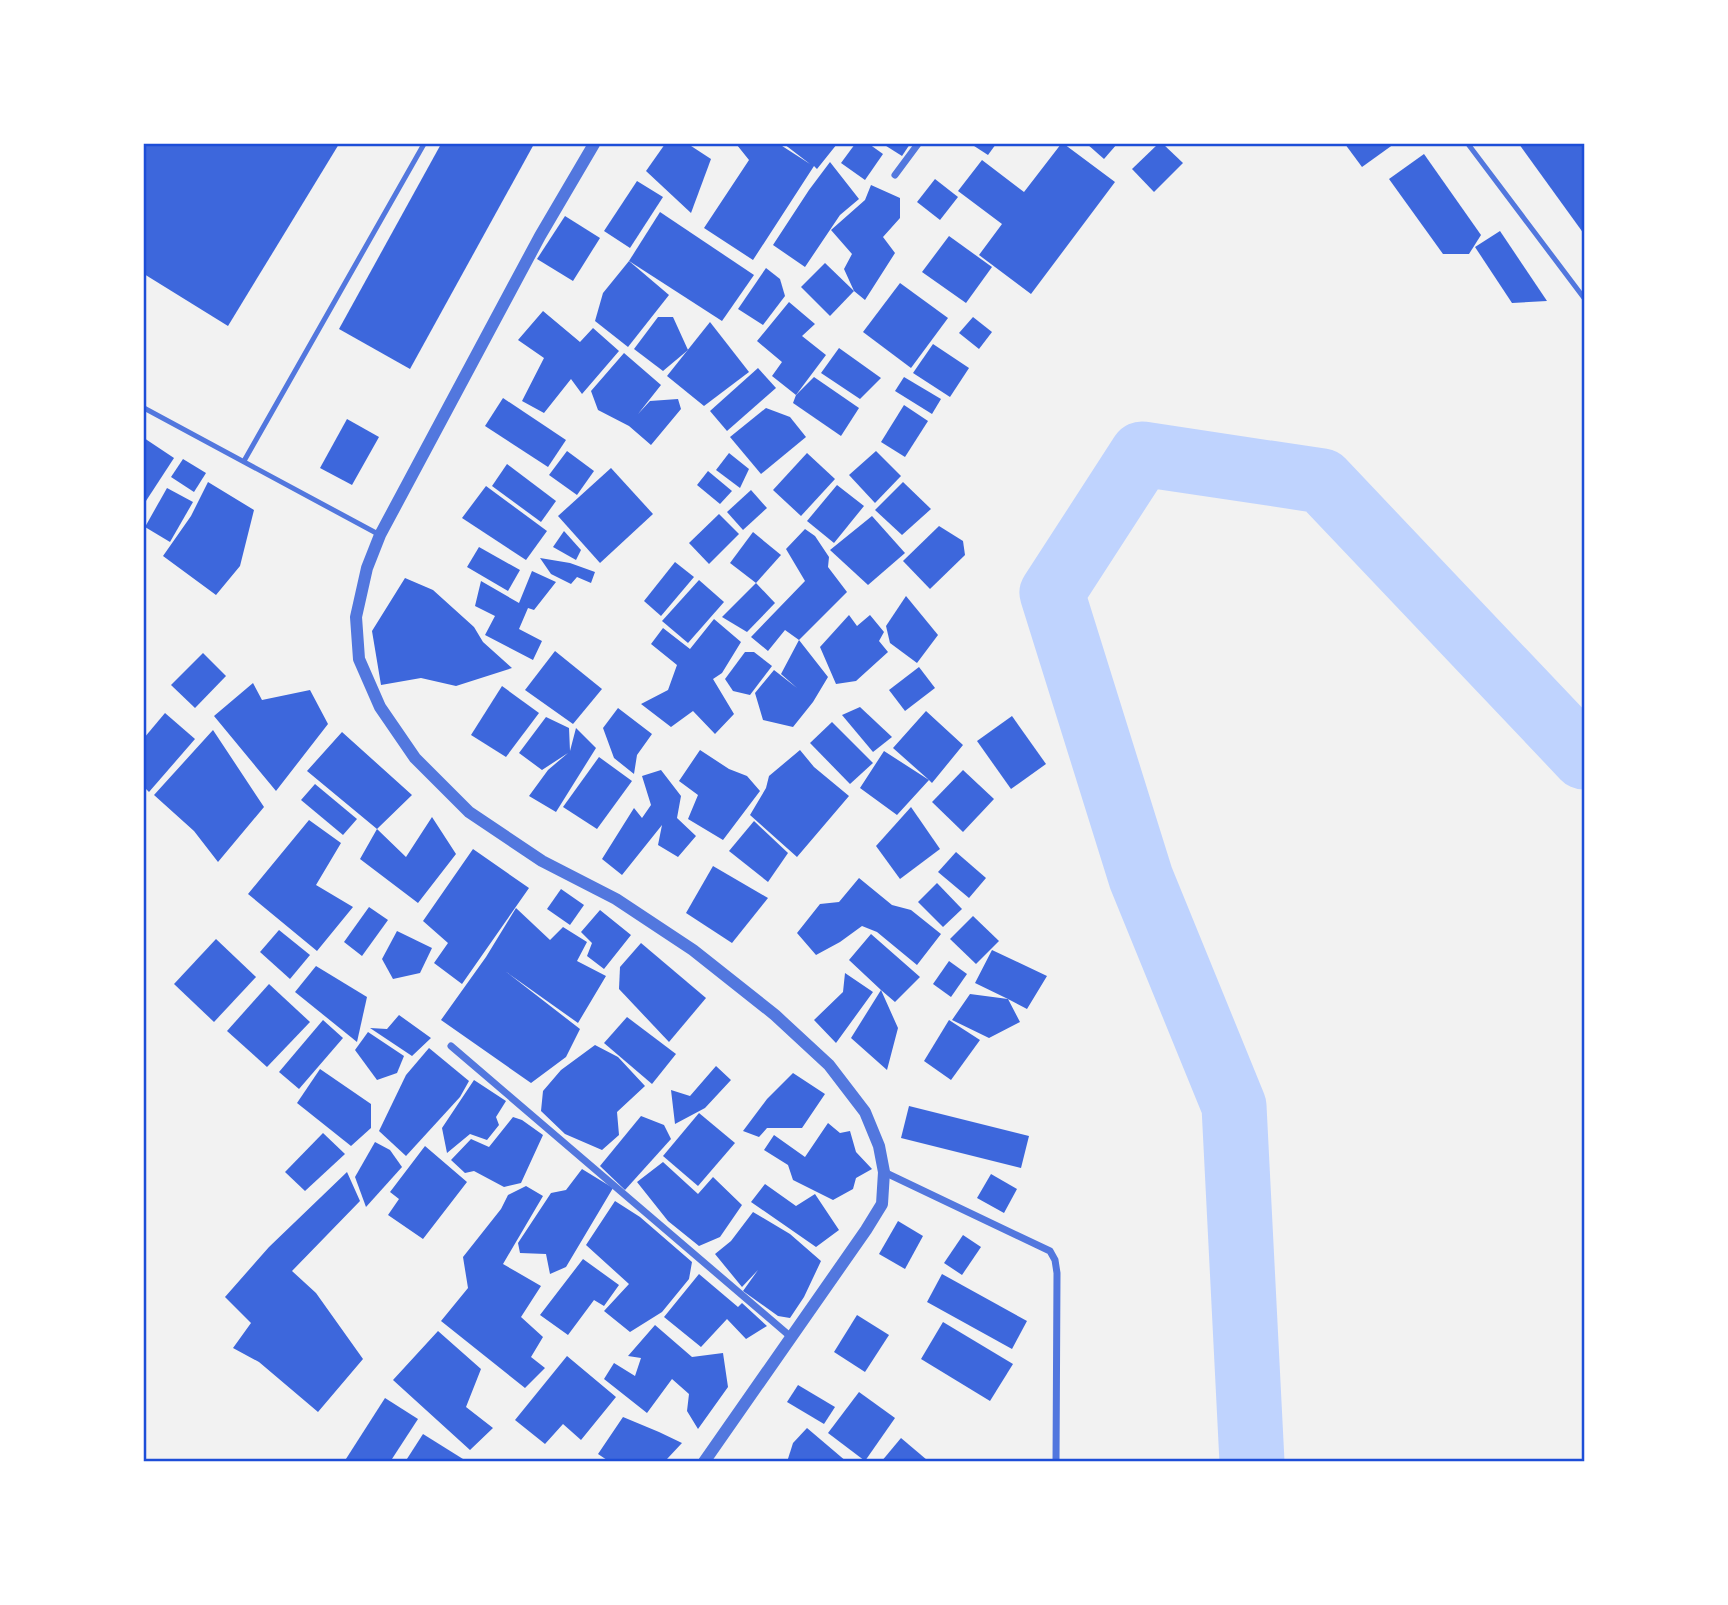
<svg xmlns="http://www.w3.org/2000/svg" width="1728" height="1605" font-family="'Exo 2',sans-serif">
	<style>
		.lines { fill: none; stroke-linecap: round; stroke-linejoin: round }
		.river { stroke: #bfd3fe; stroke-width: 65 }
		.building { fill: #3d67dc }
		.service { stroke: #5277de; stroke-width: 5 }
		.minor { stroke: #5277de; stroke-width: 7 }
		.tertiary { stroke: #5277de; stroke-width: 12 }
		.neatline { fill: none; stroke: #1d4ed8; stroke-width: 2.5 }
	</style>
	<rect width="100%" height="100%" fill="#f2f2f2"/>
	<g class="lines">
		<!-- river -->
		<polyline class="river" points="1252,1462 1234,1106 1141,878 1052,593 1142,454 1322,481 1584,757"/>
	</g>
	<!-- building -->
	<g class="building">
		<polygon points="144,144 339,144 228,326 144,274"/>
		<polygon points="441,144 534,144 410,369 339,329"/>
		<polygon points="665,144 688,144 711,159 691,213 646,171"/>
		<polygon points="739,144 779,144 810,164 784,144 837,144 817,169 814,166 753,260 704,228 749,160 737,145"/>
		<polygon points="855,144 869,144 883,154 865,180 841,163"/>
		<polygon points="883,144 910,144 902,156"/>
		<polygon points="971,144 996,144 988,155"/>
		<polygon points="1061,144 1064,144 1115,182 1031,294 979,255 1002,224 958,191 982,160 1024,192"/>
		<polygon points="1087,144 1117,144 1104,159"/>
		<polygon points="1158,144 1163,144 1183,163 1154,192 1132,169"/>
		<polygon points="1345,144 1394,144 1362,167"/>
		<polygon points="1519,144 1584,144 1584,234"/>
		<polygon points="1424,154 1481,235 1469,254 1443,254 1389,179"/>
		<polygon points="830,162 859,199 840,215 805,267 773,245 809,190"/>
		<polygon points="935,179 958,197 940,220 917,202"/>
		<polygon points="637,181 663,197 630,248 604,231"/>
		<polygon points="871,185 900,198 900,218 883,237 895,253 865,300 854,291 844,269 852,254 831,230 865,200"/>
		<polygon points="660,212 754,275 722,321 629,261"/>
		<polygon points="565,216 600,238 573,281 537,259"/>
		<polygon points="1500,231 1547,301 1512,303 1475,247"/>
		<polygon points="949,236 992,267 966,303 922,272"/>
		<polygon points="629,261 669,295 628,347 595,321 603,293"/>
		<polygon points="825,263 854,291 830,316 801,287"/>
		<polygon points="766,268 780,279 785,296 763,325 738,309"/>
		<polygon points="900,283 948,318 911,368 863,332"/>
		<polygon points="789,302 815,324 802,336 826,355 796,395 772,376 782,362 757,341"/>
		<polygon points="543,311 580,342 593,328 619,351 582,394 571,379 544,413 522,401 544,358 518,340"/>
		<polygon points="658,317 673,317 688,350 663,371 634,349"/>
		<polygon points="973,317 992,332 979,349 959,333"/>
		<polygon points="710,322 749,372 704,406 667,376"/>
		<polygon points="933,344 969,368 950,397 913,373"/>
		<polygon points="839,348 881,378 860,399 821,373"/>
		<polygon points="624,353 661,385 638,414 650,401 678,399 681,409 651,445 629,426 598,410 591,391"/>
		<polygon points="758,368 776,388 727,431 710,411"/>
		<polygon points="814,377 859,408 841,436 793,403 796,395"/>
		<polygon points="904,377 941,399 932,414 895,391"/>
		<polygon points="503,398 566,440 548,467 485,426"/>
		<polygon points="904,405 928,421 905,457 881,442"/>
		<polygon points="766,408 790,417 806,437 761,474 730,437"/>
		<polygon points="347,419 379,437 352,485 320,468"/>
		<polygon points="144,438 174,458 144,504"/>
		<polygon points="567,451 594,471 577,495 549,475"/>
		<polygon points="876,451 901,476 875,503 849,475"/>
		<polygon points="729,453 749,469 740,488 716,470"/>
		<polygon points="807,453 835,479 801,516 773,490"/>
		<polygon points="183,459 206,473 194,492 171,477"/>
		<polygon points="507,464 556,501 541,522 492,486"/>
		<polygon points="611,468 653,514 600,563 558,516"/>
		<polygon points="708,471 732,491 720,504 697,485"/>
		<polygon points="208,482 254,510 240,566 216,595 163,556 191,516"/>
		<polygon points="903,482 931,509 902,535 875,510"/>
		<polygon points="837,485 864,506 834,543 807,521"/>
		<polygon points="486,486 547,531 526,560 462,518"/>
		<polygon points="167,488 193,502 170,542 145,527"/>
		<polygon points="751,490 767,508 743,530 727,512"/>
		<polygon points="719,514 739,534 709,564 689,543"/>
		<polygon points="872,516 905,553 868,585 830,550"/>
		<polygon points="939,526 963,541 965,555 930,589 903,561"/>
		<polygon points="805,529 815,536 829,557 828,567 847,592 799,640 828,677 813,702 793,727 763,720 755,693 774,670 797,688 781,674 799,640 785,630 768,651 751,637 805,581 786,549"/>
		<polygon points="564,531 581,550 576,560 553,547"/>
		<polygon points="753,532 781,555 756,583 730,563"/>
		<polygon points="479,547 520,570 508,591 467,567"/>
		<polygon points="540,558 570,563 595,572 591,583 577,577 571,584 551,574"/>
		<polygon points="675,562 694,577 661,616 644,601"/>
		<polygon points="532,571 556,582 534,610 528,608 519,629 542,641 533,660 485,635 495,616 475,606 481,581 519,603"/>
		<polygon points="405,578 433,590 474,627 483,642 512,668 456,686 421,678 381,685 372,631"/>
		<polygon points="699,580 724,602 688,643 662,621"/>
		<polygon points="756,583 775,603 747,632 722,617"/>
		<polygon points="906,596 938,635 917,663 890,643 886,626"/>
		<polygon points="849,615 857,626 870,615 884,632 879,641 888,652 856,681 836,684 820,647"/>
		<polygon points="714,619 741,642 722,673 713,679 734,714 715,734 693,711 671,727 641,704 668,690 677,665 651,644 663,628 690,649"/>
		<polygon points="555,651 602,689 573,724 525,690"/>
		<polygon points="745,652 754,652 772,666 750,695 733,691 725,679"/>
		<polygon points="203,653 226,676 195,708 171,685"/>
		<polygon points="919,667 935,688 905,711 889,690"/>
		<polygon points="253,683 262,700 310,690 328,724 276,791 214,716"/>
		<polygon points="502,686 539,713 506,757 471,735"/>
		<polygon points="860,707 892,737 873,752 842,715"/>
		<polygon points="618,708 652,734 637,755 634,774 614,758 603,728"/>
		<polygon points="926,711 963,745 932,783 929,780 897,815 860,788 884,751 929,780 893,748"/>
		<polygon points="165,713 195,739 149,792 144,787 144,738"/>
		<polygon points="1012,716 1046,764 1011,789 977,741"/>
		<polygon points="546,717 569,728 570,751 576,728 596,748 556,812 529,796 548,770 568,753 542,770 519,753"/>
		<polygon points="832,722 873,763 850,784 810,743"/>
		<polygon points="213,730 264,807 218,862 194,831 154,795"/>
		<polygon points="342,732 412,795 377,829 406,857 432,817 456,854 418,903 360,859 377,829 307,771"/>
		<polygon points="700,750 729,769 747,776 760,791 723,840 688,819 698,795 679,781"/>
		<polygon points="800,750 814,767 849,796 797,857 750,815 766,788 769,776"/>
		<polygon points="599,757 632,781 597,829 563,807"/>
		<polygon points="661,770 681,796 677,818 696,836 678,857 658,845 662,825 622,875 602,859 634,808 642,818 651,805 642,776"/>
		<polygon points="963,770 994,799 963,832 932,802"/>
		<polygon points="315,784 357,819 343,835 301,800"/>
		<polygon points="911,807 940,849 900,879 876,846"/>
		<polygon points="309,820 341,843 316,885 353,907 317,951 248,894"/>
		<polygon points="754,821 788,853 768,882 729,851"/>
		<polygon points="473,849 529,888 462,984 434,963 448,943 423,921"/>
		<polygon points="956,852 986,878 969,898 938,872"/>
		<polygon points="713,866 768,898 732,943 686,913"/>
		<polygon points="859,878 892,905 911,910 941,934 917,965 877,932 862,926 840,942 816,955 797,933 820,904 839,902"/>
		<polygon points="937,883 962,909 943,927 918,902"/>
		<polygon points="561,889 584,905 570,925 547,909"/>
		<polygon points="369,907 388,920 362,956 344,942"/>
		<polygon points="516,908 550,940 563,927 587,942 577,961 606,976 578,1023 505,971 580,1029 566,1057 531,1083 441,1020 486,957"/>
		<polygon points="600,910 631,935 604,969 587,956 592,943 581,932"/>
		<polygon points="973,916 999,941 976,964 950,939"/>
		<polygon points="279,930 310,955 290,979 260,952"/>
		<polygon points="397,931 432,948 420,973 393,979 382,959"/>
		<polygon points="871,934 920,977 895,1002 881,990 898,1028 887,1070 851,1038 881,990 849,960"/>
		<polygon points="216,939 256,977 214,1022 174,984"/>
		<polygon points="641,943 706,998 669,1042 619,989 620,967"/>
		<polygon points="992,950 1047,976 1027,1009 1008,999 1020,1022 989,1038 952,1020 970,994 1008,999 975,983"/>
		<polygon points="949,961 967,974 951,997 933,984"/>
		<polygon points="316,966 367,997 357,1042 295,992"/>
		<polygon points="845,973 873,992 836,1043 814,1020 843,992"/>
		<polygon points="269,984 310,1022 267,1067 227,1031"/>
		<polygon points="399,1015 431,1038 412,1056 370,1028 387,1029"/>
		<polygon points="627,1017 676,1054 652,1084 604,1043"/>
		<polygon points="323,1020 343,1038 299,1089 279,1072"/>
		<polygon points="949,1020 980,1040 951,1080 924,1061"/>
		<polygon points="368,1032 404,1056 397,1073 377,1080 355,1050"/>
		<polygon points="595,1045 618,1057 645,1086 617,1112 619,1135 602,1150 565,1134 541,1111 543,1091 561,1070"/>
		<polygon points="429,1048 469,1081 460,1097 406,1156 379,1131 406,1075"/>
		<polygon points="716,1066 731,1080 705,1108 675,1124 671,1090 690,1096"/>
		<polygon points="320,1069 371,1104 371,1128 351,1146 297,1103"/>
		<polygon points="793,1073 825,1094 802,1128 767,1128 759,1137 743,1131 767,1099"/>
		<polygon points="474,1080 506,1101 496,1117 499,1125 487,1140 470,1134 447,1153 442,1128"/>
		<polygon points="909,1106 1029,1136 1021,1168 901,1138"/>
		<polygon points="699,1113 735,1143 698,1186 663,1156"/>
		<polygon points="641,1116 664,1125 671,1139 625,1190 600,1166"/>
		<polygon points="513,1117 522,1120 543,1135 521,1183 504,1187 474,1171 465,1173 451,1160 471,1139 489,1147"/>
		<polygon points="828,1123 840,1133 850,1131 856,1152 872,1169 856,1178 853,1189 833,1200 793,1180 788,1165 764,1150 774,1135 805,1157"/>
		<polygon points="323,1133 345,1154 305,1191 285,1172"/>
		<polygon points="375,1142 390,1150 402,1167 366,1207 355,1177"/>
		<polygon points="425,1146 467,1182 423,1239 388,1215 399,1199 390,1192"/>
		<polygon points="663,1162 698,1194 713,1177 742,1205 720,1237 699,1246 668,1221 637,1182"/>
		<polygon points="582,1169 613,1188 566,1267 550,1274 546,1254 520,1253 518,1243 551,1193 566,1190"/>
		<polygon points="347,1172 360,1201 292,1271 316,1293 363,1359 318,1412 259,1362 233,1348 251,1323 225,1297 269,1247"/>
		<polygon points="991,1174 1017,1189 1004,1213 977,1198"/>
		<polygon points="765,1184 796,1206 815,1194 839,1230 816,1247 751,1202"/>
		<polygon points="526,1186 543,1196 503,1264 541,1286 521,1317 543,1337 531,1357 545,1368 525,1388 441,1321 468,1288 463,1257 501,1209 508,1195"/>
		<polygon points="615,1201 640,1217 692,1262 689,1279 662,1312 630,1332 604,1311 629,1284 586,1245"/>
		<polygon points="753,1212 790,1234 821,1261 804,1297 790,1318 778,1316 743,1291 758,1270 742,1287 715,1254 731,1241"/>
		<polygon points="898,1221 923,1236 905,1269 879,1254"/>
		<polygon points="963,1235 981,1247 962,1275 944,1263"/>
		<polygon points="583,1259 619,1285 604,1306 594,1300 568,1335 540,1315"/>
		<polygon points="699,1274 738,1307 742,1303 767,1326 746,1339 727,1319 701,1347 664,1317"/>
		<polygon points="942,1274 1027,1321 1012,1349 927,1302"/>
		<polygon points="857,1315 889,1335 865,1372 834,1352"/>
		<polygon points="943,1322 1013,1364 990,1401 921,1359"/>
		<polygon points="655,1325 692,1357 723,1353 728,1387 698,1429 687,1411 689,1394 672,1379 647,1413 604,1379 614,1363 635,1376 641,1358 628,1356"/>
		<polygon points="438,1331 481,1369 466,1407 493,1428 470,1450 393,1380"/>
		<polygon points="567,1356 616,1397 581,1440 563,1424 545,1444 515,1420"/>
		<polygon points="798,1385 835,1407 824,1424 787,1402"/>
		<polygon points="859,1392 895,1418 865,1461 828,1433"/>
		<polygon points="385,1398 418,1419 390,1462 344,1462"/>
		<polygon points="623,1417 659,1432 682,1443 667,1459 669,1462 610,1462 598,1454"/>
		<polygon points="807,1428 847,1462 787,1462 793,1443"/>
		<polygon points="423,1434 463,1459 461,1462 405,1462"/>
		<polygon points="901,1438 927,1460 926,1462 881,1462"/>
	</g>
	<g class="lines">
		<!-- service -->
		<g class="service">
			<polyline points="1468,144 1584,298"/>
			<polyline points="144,408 378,534"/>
			<polyline points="244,461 424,144"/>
		</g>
		<!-- minor -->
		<g class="minor">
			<polyline points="895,175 918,144"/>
			<polyline points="451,1046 791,1337"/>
			<polyline points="884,1172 1050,1251 1055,1260 1057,1273 1056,1462"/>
		</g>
		<!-- tertiary -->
		<polyline class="tertiary" points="594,144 540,236 380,535 367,568 356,617 359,659 380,707 415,758 469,812 542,861 616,899 693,950 775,1015 829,1065 865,1112 879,1146 884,1172 882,1204 866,1230 704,1462"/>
	</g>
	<!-- border -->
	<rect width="1728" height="1605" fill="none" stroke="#ffffff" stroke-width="290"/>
	<rect x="145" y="145" width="1438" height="1315" class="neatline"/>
</svg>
